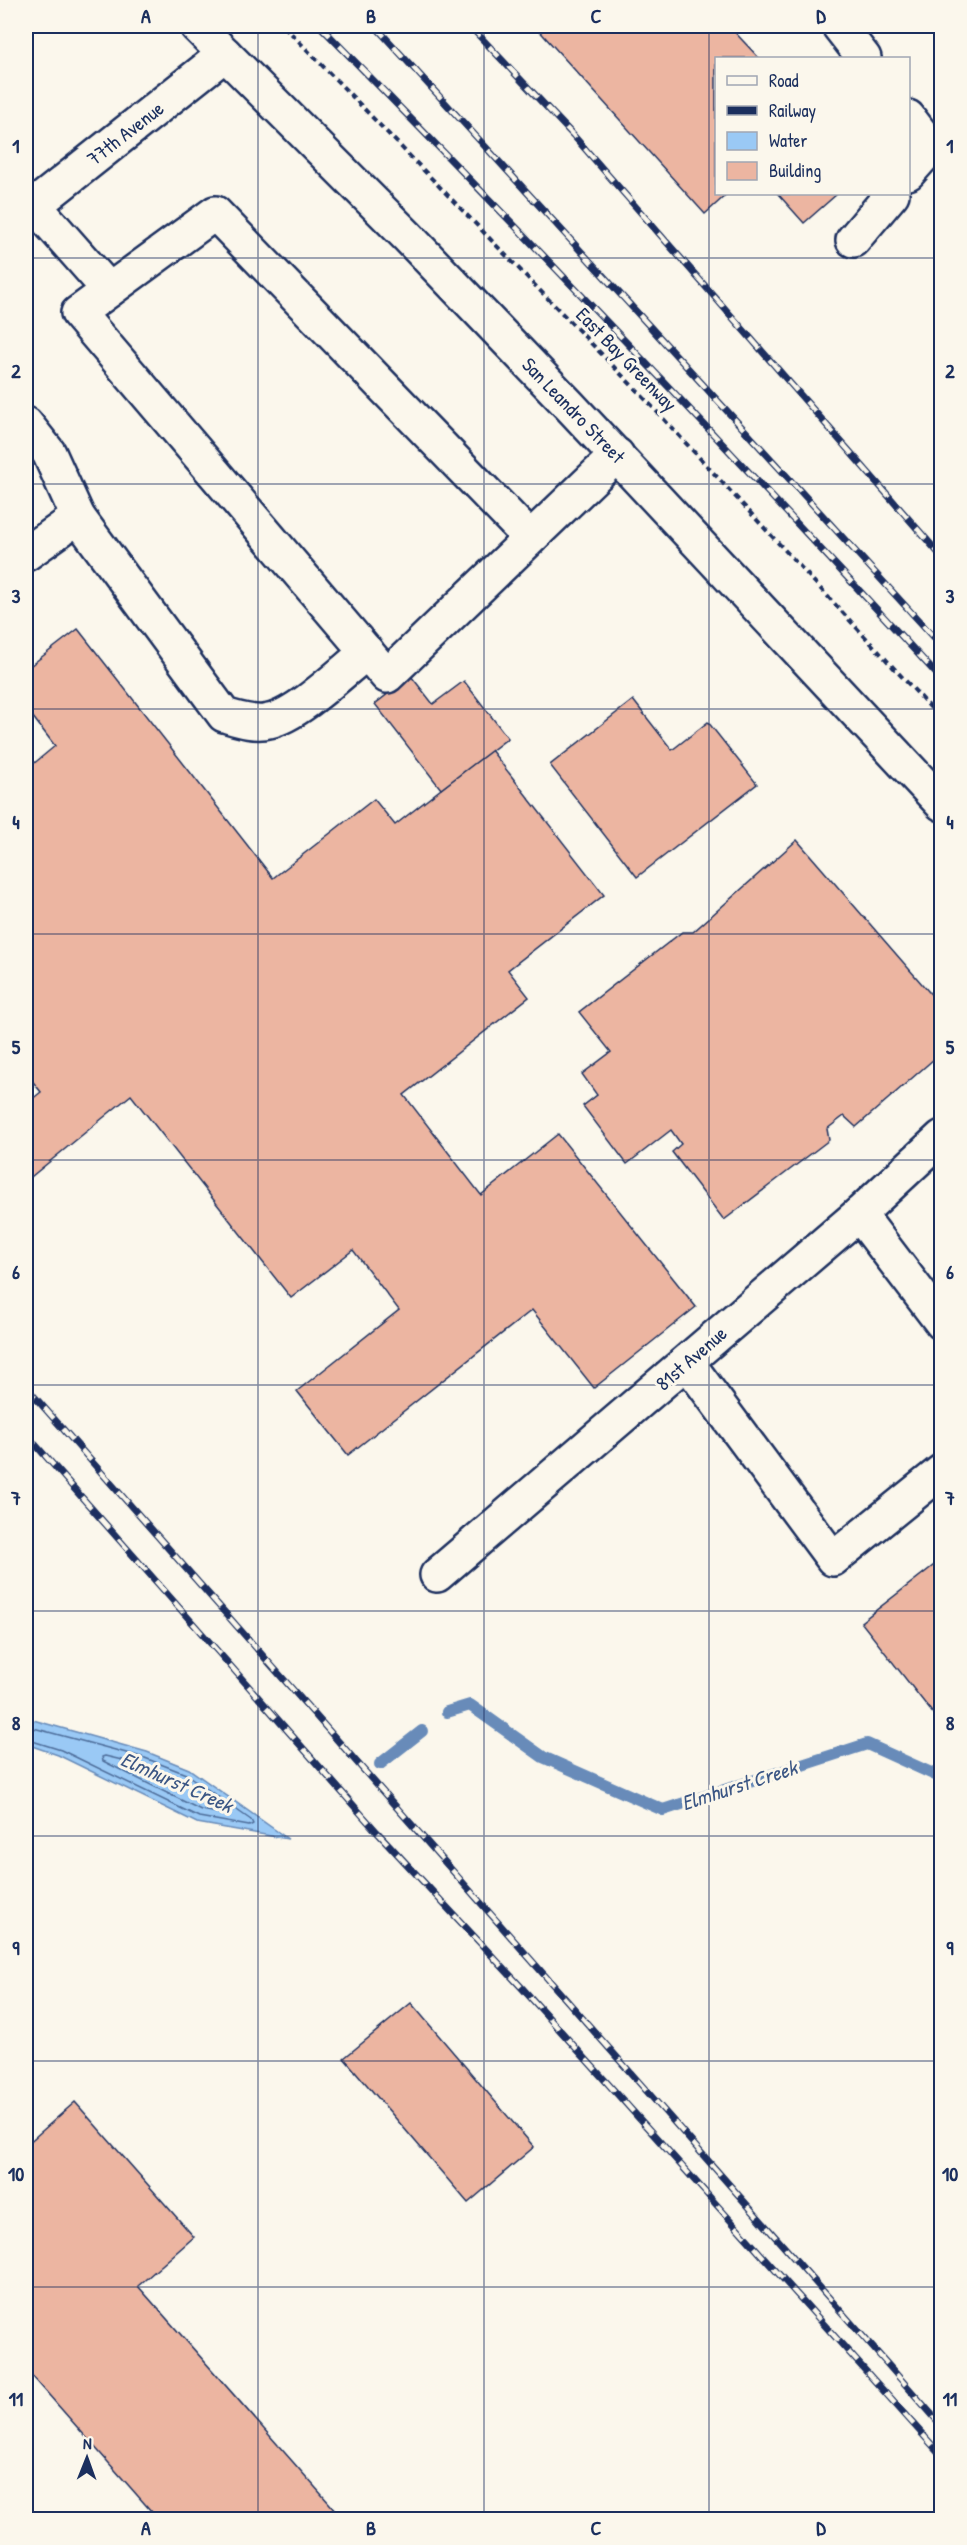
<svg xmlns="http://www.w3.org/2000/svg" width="967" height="2545" font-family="'Patrick Hand',sans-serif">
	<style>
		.water { fill: #9ac9f5; stroke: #678bb9; stroke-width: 1.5 }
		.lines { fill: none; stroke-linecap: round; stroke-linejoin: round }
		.shore { stroke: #4e6d9a; stroke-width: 1.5 }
		.stream { stroke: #678bb9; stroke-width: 12 }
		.building { fill: #ecb5a1; stroke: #1b2f5e; stroke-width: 1.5 }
		.minor-casing { stroke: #1b2f5e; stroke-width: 38 }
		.major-casing { stroke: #1b2f5e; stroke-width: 38 }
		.path { stroke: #1b2f5e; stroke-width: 4; stroke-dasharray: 6 4.5; stroke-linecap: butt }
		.minor { stroke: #fbf7ec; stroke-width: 33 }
		.major { stroke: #fbf7ec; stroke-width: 33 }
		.rail-casing { stroke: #1b2f5e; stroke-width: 7 }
		.rail { stroke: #fbf7ec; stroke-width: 4.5; stroke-dasharray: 14; stroke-linecap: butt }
		.grid { fill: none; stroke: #1b2f5e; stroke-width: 1.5; stroke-opacity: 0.55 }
		.labels { text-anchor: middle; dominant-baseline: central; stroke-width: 6; stroke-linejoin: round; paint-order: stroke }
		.street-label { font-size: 20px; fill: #1b2f5e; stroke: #fbf7ec }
		.water-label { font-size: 21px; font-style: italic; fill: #3b5684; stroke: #fbf7ec }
		.neatline { fill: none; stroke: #1b2f5e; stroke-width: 2 }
		.grid-label { font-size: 20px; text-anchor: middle; font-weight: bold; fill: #1b2f5e }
	</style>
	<rect width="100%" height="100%" fill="#fbf7ec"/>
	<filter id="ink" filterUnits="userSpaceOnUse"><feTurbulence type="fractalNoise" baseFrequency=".0167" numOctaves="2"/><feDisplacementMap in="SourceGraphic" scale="12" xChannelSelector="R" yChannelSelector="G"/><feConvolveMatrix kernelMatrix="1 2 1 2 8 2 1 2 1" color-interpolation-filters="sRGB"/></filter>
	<g filter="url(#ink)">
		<!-- water -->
		<polygon class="water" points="26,1718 147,1752 189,1769 288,1839 197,1823 58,1755 26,1744"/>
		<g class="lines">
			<!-- shore -->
			<g class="shore">
				<polyline points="26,1726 145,1758 186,1774 251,1820 253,1824 249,1826 199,1817 61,1750 26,1739"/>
				<polygon points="105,1756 143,1765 182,1781 220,1807 221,1811 218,1813 201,1810 103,1761 102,1757"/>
			</g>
			<!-- stream -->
			<g class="stream">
				<polyline points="447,1712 470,1705 543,1757 663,1810 867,1744 942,1778"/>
				<polyline points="380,1764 422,1731"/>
			</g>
		</g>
		<!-- building -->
		<g class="building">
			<polygon points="535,26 729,26 759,58 716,58 716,194 727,194 705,214"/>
			<polygon points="778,194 837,194 804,223"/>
			<polygon points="78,629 273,878 374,799 395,825 491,750 604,895 508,970 529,997 404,1095 481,1195 558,1134 696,1307 594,1388 532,1310 348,1455 297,1391 399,1310 353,1250 291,1298 131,1095 26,1181 26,1104 41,1092 26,1073 26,770 55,746 26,708 26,669"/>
			<polygon points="411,676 433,704 464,681 508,738 441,789 375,704"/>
			<polygon points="633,700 672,750 708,722 757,784 637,877 550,765"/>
			<polygon points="797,840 942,1007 942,1052 856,1127 844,1116 827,1129 829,1140 724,1220 672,1152 681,1144 671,1130 627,1164 583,1106 597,1095 582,1074 611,1052 579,1012 682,932 693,932"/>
			<polygon points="942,1559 942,1717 938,1720 861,1622"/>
			<polygon points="411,2003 534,2147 468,2203 344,2058"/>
			<polygon points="75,2102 194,2237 138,2286 344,2520 159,2520 26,2369 26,2145"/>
		</g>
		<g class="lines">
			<!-- minor casing -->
			<g class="minor-casing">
				<g id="minor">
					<polyline points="839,26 864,58"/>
					<polyline points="908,117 931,147 908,173"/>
					<polyline points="34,205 109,290"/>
					<polyline points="26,212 225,54"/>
					<polyline points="853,240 892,194"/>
					<polyline points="26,424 49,453 78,517 26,554"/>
					<path d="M 78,517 L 224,715 C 238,719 255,725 269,721 C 298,715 343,671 367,652"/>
					<polyline points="530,538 215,213 78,313 387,676 617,455"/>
					<polyline points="859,1214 942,1323"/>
					<polyline points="687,1362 833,1559 942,1471"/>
					<polyline points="437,1575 859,1214 942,1137"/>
				</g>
			</g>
			<!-- major casing -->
			<g class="major-casing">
				<polyline id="major" points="197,26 407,236 570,406 942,804"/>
			</g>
			<!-- path -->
			<polyline class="path" points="284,26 646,400 942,720"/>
			<!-- minor -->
			<use href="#minor" class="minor"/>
			<!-- major -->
			<use href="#major" class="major"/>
			<!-- rail casing -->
			<g class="rail-casing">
				<g id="rail">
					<path d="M 320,26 C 531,240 738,458 942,680"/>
					<polyline points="375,26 942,646"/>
					<polyline points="470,26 573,135 942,557"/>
					<polyline points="26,1387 942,2426"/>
					<polyline points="26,1434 377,1832 523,1989 942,2456"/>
				</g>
			</g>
			<!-- rail -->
			<use href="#rail" class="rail"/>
		</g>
	</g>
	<!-- grid -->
	<path class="grid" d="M 258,26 L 258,2520M 484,26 L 484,2520M 709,26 L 709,2520M 26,258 L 942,258M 26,484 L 942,484M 26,709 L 942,709M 26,934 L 942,934M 26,1160 L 942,1160M 26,1385 L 942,1385M 26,1611 L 942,1611M 26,1836 L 942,1836M 26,2061 L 942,2061M 26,2287 L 942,2287"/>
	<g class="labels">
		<!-- street labels -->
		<g class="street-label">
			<text transform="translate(125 133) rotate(-38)">77th Avenue</text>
			<text transform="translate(627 359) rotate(46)">East Bay Greenway</text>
			<text transform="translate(574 410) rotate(46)">San Leandro Street</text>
			<text transform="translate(691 1358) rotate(-41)">81st Avenue</text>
		</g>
		<!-- water labels -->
		<g class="water-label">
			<text transform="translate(177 1782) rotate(24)">Elmhurst Creek</text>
			<text transform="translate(739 1785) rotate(-18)">Elmhurst Creek</text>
		</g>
	</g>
	<!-- margin -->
	<rect width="967" height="2545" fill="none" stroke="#fbf7ec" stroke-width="66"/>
	<!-- legend -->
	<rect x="715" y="57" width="195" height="138" fill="#fbf7ec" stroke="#a1a7b3" stroke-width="1.5"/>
	<rect x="727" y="76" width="30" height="9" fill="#fbf7ec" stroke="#a1a7b3" stroke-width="1.5"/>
	<text x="769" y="87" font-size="18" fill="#1b2f5e">Road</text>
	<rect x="727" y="106" width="30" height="9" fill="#1b2f5e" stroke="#a1a7b3" stroke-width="1.5"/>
	<text x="769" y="117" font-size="18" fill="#1b2f5e">Railway</text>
	<rect x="727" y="132" width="30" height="18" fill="#9ac9f5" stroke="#a1a7b3" stroke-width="1.5"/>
	<text x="769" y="147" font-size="18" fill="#1b2f5e">Water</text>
	<rect x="727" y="162" width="30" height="18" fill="#ecb5a1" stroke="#a1a7b3" stroke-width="1.5"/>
	<text x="769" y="177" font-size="18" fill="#1b2f5e">Building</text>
	<!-- north arrow -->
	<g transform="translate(87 2458) rotate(1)" stroke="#fbf7ec" stroke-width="4.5" paint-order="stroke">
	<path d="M0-4.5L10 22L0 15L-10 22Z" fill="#1b2f5e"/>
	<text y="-9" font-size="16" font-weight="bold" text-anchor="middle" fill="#1b2f5e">N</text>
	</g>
	<rect x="33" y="33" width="901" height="2479" class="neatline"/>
	<g class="grid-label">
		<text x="146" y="23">A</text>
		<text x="371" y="23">B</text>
		<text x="596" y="23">C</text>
		<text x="821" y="23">D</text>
		<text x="16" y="153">1</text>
		<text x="950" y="153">1</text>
		<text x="16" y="378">2</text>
		<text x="950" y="378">2</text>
		<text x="16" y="603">3</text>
		<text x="950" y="603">3</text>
		<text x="16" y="829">4</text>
		<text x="950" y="829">4</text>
		<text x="16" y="1054">5</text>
		<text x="950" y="1054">5</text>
		<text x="16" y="1279">6</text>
		<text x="950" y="1279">6</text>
		<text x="16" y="1505">7</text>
		<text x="950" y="1505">7</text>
		<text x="16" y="1730">8</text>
		<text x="950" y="1730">8</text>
		<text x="16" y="1955">9</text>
		<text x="950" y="1955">9</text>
		<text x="16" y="2181">10</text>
		<text x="950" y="2181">10</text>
		<text x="16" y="2406">11</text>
		<text x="950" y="2406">11</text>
		<text x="146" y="2535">A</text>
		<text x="371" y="2535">B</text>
		<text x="596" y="2535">C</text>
		<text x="821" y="2535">D</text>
	</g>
</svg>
